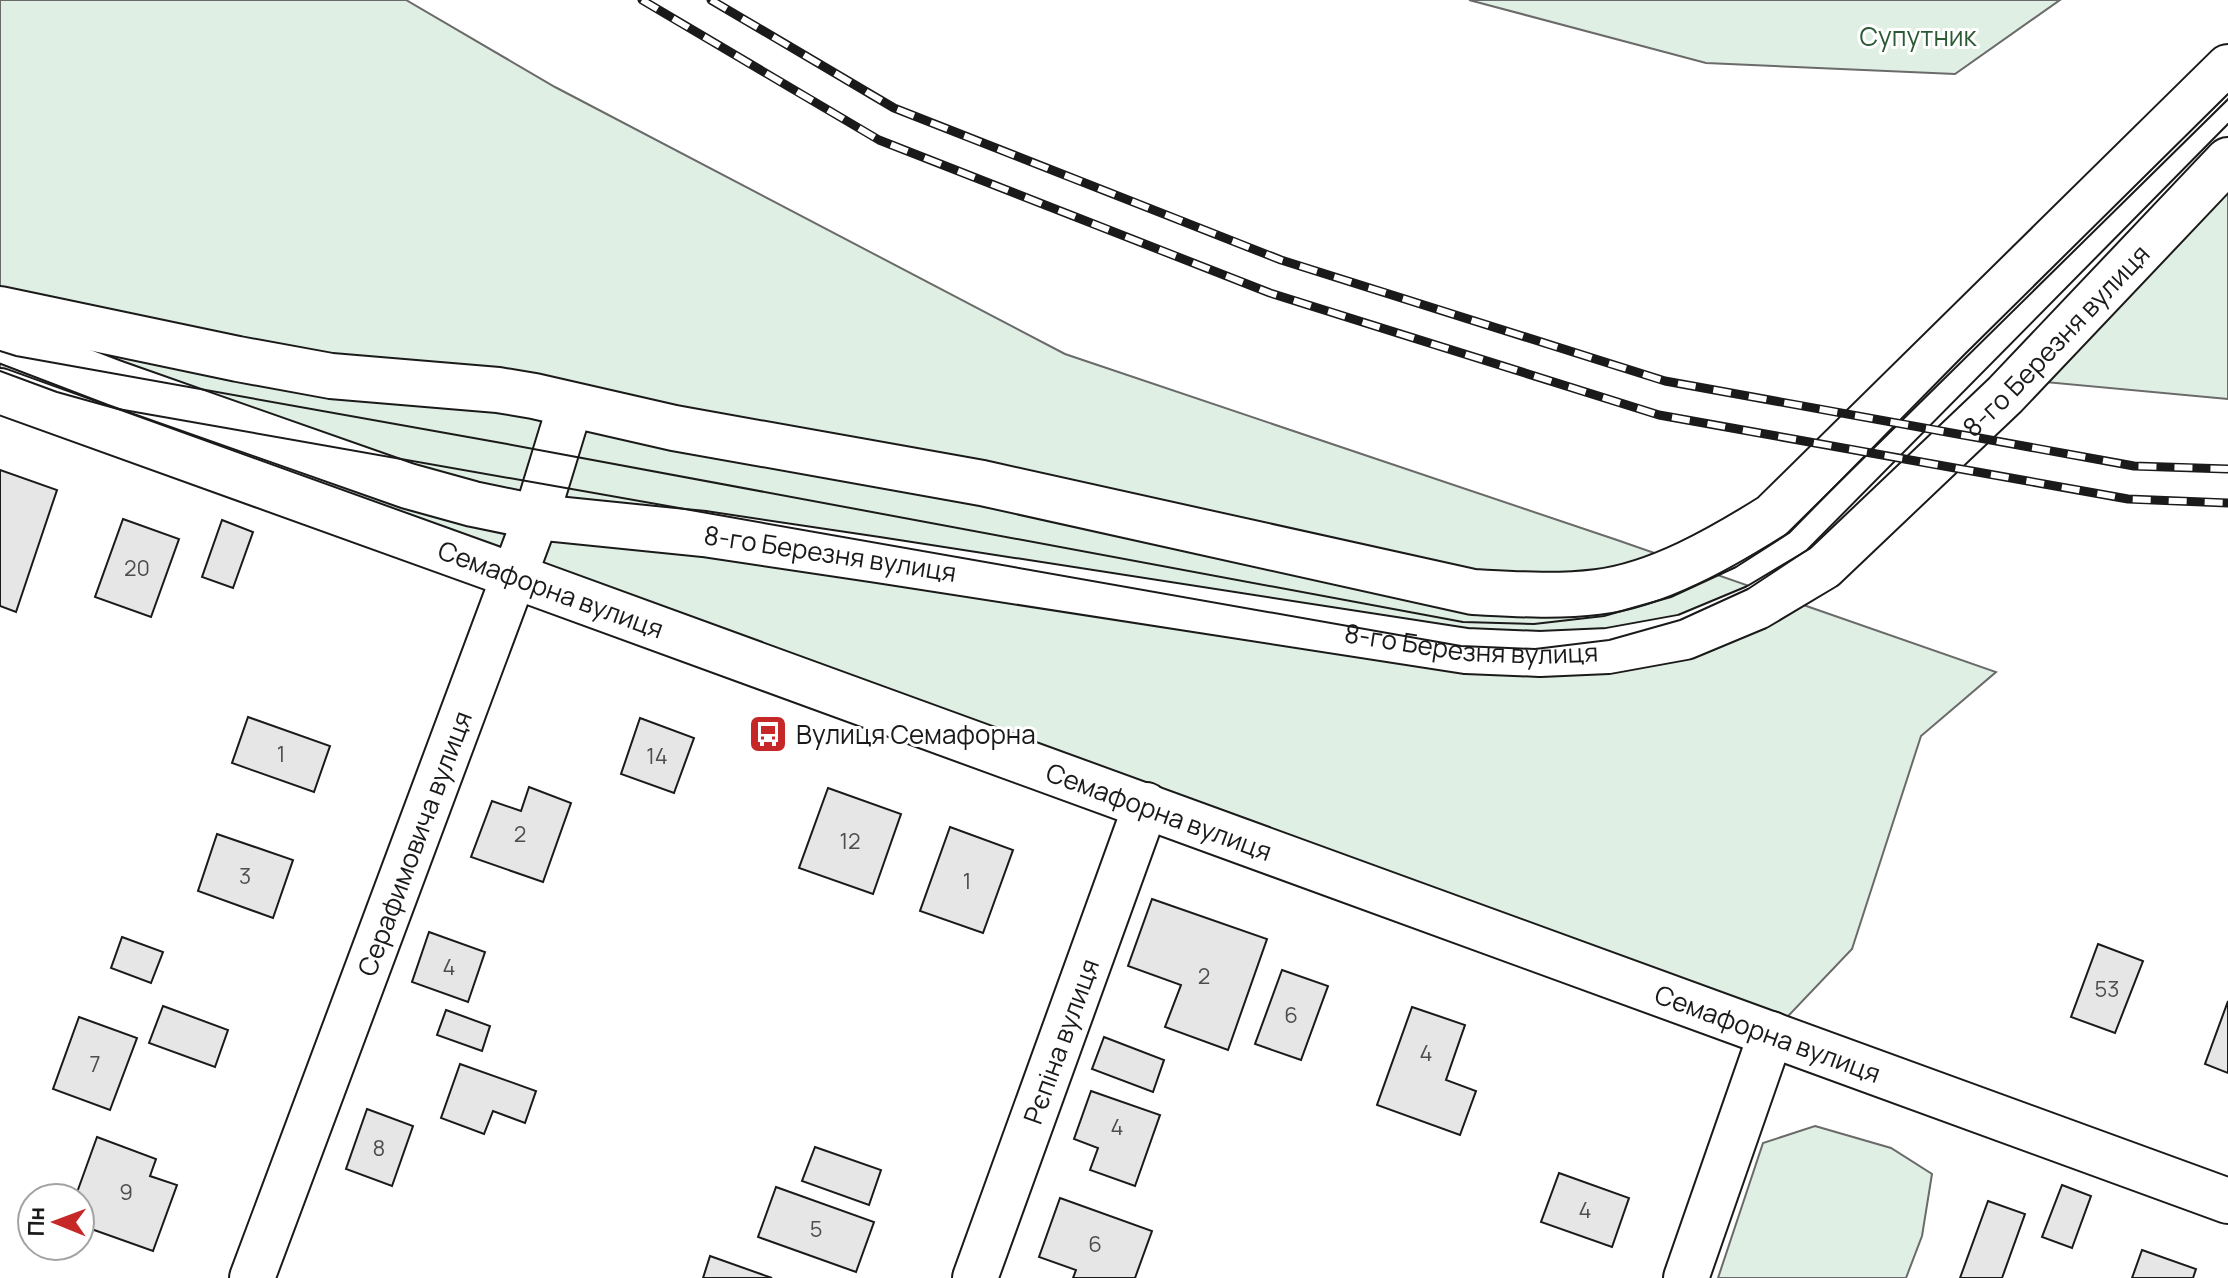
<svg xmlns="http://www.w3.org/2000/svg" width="2228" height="1278" font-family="Manrope,sans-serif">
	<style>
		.green { fill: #e0efe3; stroke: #6a6a6a; stroke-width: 2 }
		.building { fill: #e6e6e6; stroke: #1a1a1a; stroke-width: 2 }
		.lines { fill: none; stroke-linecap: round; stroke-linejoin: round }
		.minor-casing { stroke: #1a1a1a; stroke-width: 48 }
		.tertiary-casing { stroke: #1a1a1a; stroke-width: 48 }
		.secondary-casing { stroke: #1a1a1a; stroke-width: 48 }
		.minor { stroke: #fff; stroke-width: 44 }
		.tertiary { stroke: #fff; stroke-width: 44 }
		.secondary { stroke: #fff; stroke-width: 44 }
		.tram { stroke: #1a1a1a; stroke-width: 2 }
		.rail-casing { stroke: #1a1a1a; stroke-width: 9 }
		.rail { stroke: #fff; stroke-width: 6; stroke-dasharray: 18; stroke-linecap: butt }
		.labels { text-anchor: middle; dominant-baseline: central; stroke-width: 6; stroke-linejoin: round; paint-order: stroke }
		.number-label { font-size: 22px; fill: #4d4d4d }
		.park-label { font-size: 26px; fill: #2b5a34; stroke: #fff }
		.street-label { font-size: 26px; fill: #1a1a1a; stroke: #fff }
		.poi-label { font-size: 26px; fill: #1a1a1a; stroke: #fff; text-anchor: start }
	</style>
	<rect width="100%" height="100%" fill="#fff"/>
	<!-- green -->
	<g class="green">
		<polygon points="0,0 406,0 555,87 1065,354 1617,540 1996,672 1921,736 1852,949 1771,1034 0,414"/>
		<polygon points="1469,0 2060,0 1955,74 1706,63"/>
		<polygon points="2228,183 2228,399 2034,381"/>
		<polygon points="1815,1126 1891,1148 1932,1174 1922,1236 1906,1278 1718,1278 1763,1143"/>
	</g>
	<!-- building -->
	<g class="building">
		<polygon points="0,470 57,490 16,612 0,606"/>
		<polygon points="123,519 179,539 151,617 95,597"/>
		<polygon points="222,520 253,532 233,588 202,577"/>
		<polygon points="248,717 330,746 314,792 232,763"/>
		<polygon points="640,718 694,738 674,793 621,774"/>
		<polygon points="529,787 571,803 543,882 471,857 492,801 521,811"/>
		<polygon points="828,788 901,814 873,894 799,868"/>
		<polygon points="950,827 1013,850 983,933 920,911"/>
		<polygon points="217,834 293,860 273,918 198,891"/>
		<polygon points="1152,899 1267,939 1228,1050 1165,1027 1181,985 1128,966"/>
		<polygon points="429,932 485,952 468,1002 412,982"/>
		<polygon points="122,937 163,952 151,983 111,968"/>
		<polygon points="2098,944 2143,961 2115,1033 2071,1017"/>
		<polygon points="1282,970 1328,986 1301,1060 1255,1044"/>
		<polygon points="2228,1001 2228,1073 2205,1064"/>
		<polygon points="163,1006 228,1030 215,1067 149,1043"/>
		<polygon points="1412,1007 1465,1025 1446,1080 1476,1091 1460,1135 1377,1105"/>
		<polygon points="446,1010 490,1026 482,1051 437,1035"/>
		<polygon points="79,1017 137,1038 110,1110 53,1089"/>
		<polygon points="1104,1037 1164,1060 1153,1092 1092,1069"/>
		<polygon points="460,1064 536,1091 525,1123 493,1111 484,1134 441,1118"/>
		<polygon points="1091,1091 1160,1115 1135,1186 1090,1170 1098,1148 1074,1139"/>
		<polygon points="367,1109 413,1126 392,1186 346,1169"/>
		<polygon points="97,1137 156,1159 150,1176 177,1185 153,1251 80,1225 80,1198 75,1198"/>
		<polygon points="815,1147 881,1170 869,1205 802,1181"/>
		<polygon points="1559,1173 1629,1198 1612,1247 1541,1222"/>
		<polygon points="2062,1185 2091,1196 2072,1248 2042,1237"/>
		<polygon points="776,1187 874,1222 856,1272 758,1237"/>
		<polygon points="1060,1198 1152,1231 1135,1278 1073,1278 1076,1270 1039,1257"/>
		<polygon points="1988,1201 2025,1214 2002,1278 1960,1278"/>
		<polygon points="2142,1250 2196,1269 2193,1278 2132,1278"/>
		<polygon points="710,1256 772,1278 703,1278"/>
	</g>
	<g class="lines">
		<!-- minor casing -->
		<g class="minor-casing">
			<g id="minor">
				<path id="s1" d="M 975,1278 L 1146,805"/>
				<polyline points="1686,1278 1771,1034"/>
			</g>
		</g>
		<!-- tertiary casing -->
		<g class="tertiary-casing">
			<g id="tertiary">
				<path id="s2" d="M 252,1278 L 514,576 L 2228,1201"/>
			</g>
		</g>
		<!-- secondary casing -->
		<g class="secondary-casing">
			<g id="secondary">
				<path d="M 0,309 L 238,359 L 331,376 L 498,390 L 534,396 L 674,428 L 982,483 L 1473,592 C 1514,594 1556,597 1597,592 C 1657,585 1721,548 1772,516 L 2228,67"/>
				<path id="s3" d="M 0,339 L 115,383 L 408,486 L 473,504 L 536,517 L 704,534 L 878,560 L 1466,651 L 1540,654 L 1608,651 L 1685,637 L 1757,607 L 1824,567 L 2005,395 L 2228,160"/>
				<polyline points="0,391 514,576 536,517 570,406"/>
			</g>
		</g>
		<!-- minor -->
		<use href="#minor" class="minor"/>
		<!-- tertiary -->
		<use href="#tertiary" class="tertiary"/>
		<!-- secondary -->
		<use href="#secondary" class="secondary"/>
		<!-- tram -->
		<g class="tram">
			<polyline points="0,351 16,356 496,442 1463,622 1534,624 1604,616 1671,597 1736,567 1789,533 1965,354 2228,94"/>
			<polyline points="0,371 57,392 118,409 1461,646 1535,649 1609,640 1680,620 1748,589 1807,550 2228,124"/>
		</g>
		<!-- rail casing -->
		<g class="rail-casing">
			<g id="rail">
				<polyline points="642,0 879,140 1270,293 1659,415 2128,499 2228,503"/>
				<polyline points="711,0 894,108 1281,260 1665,381 2134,466 2228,469"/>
			</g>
		</g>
		<!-- rail -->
		<use href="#rail" class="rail"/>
	</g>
	<!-- icons -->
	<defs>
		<g id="bus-square" transform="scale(2)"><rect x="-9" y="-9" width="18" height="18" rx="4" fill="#c62828" stroke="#fff"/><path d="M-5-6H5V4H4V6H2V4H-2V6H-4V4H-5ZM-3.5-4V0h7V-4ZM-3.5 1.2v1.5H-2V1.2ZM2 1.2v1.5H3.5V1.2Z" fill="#fff"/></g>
	</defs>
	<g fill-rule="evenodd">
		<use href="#bus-square" x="768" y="734"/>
	</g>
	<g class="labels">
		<!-- number labels -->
		<g class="number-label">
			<text x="137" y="568">20</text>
			<text x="281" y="754">1</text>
			<text x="657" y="756">14</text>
			<text x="520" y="834">2</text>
			<text x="850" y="841">12</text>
			<text x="245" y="876">3</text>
			<text x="967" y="881">1</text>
			<text x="449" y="967">4</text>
			<text x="1204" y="976">2</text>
			<text x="2107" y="989">53</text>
			<text x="1291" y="1015">6</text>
			<text x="1426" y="1053">4</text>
			<text x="95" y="1064">7</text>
			<text x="1117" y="1127">4</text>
			<text x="379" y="1148">8</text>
			<text x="126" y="1192">9</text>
			<text x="1585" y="1210">4</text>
			<text x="816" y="1229">5</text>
			<text x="1095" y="1244">6</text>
		</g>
		<!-- park labels -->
		<g class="park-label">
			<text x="1918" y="36">Супутник</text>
		</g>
		<!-- street labels -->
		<g class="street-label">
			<text stroke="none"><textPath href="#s3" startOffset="2206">8-го Березня вулиця</textPath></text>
			<text stroke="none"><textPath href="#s3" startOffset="862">8-го Березня вулиця</textPath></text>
			<text transform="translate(551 589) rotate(20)">Семафорна вулиця</text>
			<text stroke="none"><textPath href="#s3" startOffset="1510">8-го Березня вулиця</textPath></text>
			<text stroke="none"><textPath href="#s2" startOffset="1436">Семафорна вулиця</textPath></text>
			<text stroke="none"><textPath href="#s2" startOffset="464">Серафимовича вулиця</textPath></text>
			<text stroke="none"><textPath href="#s2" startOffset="2084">Семафорна вулиця</textPath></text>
			<text stroke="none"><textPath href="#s1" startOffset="252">Рєпіна вулиця</textPath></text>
		</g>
		<!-- poi labels -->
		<g class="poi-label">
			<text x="796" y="734">Вулиця Семафорна</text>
		</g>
	</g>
	<!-- north arrow -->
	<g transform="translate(56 1222) rotate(271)"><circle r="38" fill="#ffffff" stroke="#a3a3a3" stroke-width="2"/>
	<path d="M0-6L14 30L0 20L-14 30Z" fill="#c62828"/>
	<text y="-12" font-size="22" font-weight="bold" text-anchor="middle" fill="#1a1a1a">Пн</text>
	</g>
</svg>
